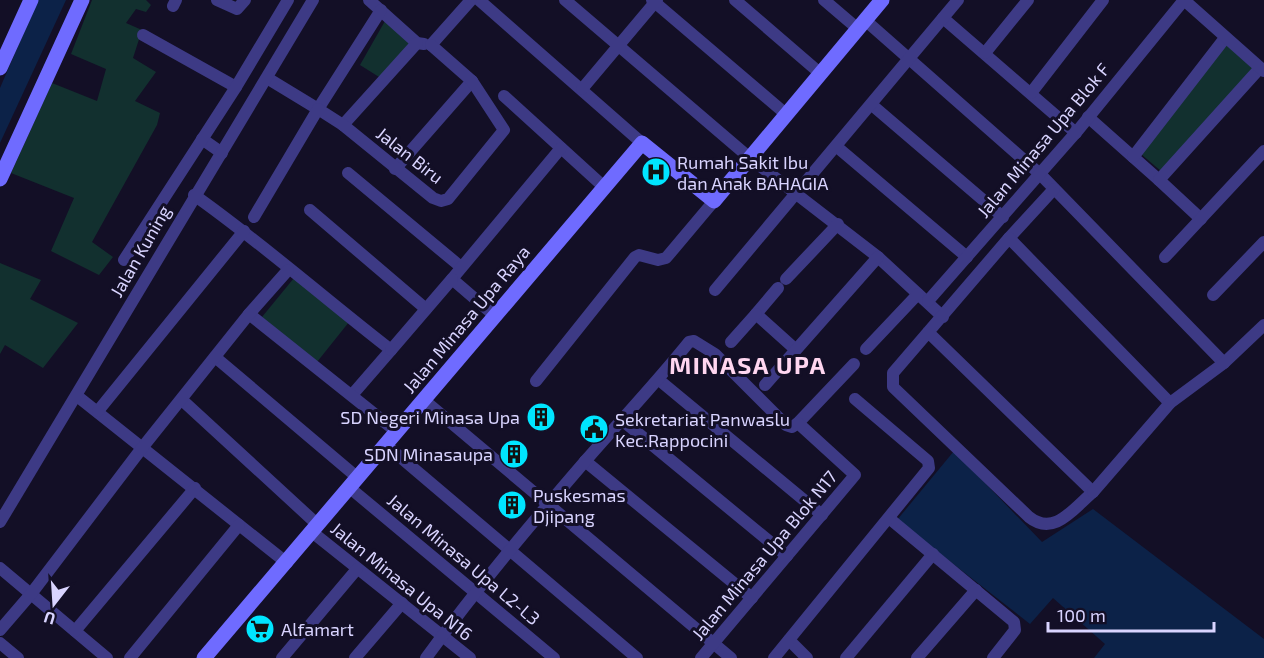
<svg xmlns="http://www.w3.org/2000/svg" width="1264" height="658" font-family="'Exo 2',sans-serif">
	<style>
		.green { fill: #12302f }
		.water { fill: #0c2248 }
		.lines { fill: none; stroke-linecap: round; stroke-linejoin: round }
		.street { stroke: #3d3a85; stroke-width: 12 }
		.secondary { stroke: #6f6bff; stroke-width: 15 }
		.labels { text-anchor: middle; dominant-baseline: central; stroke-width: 6; stroke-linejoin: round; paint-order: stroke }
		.street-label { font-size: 18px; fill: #d9d4ff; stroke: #130f26 }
		.poi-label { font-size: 18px; fill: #d9d4ff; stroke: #130f26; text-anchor: start }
		.district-label { font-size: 24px; font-weight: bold; letter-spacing: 1.5px; fill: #ffd6f0; stroke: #130f26 }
	</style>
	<rect width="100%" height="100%" fill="#130f26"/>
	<!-- green -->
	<g class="green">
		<polygon points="92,0 146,0 151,5 146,12 136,9 126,23 142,30 133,58 156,72 135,101 160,113 157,125 92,242 113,257 99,275 51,251 74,198 11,173 52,83 97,101 106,69 71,54"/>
		<polygon points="385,21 418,48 387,82 360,65"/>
		<polygon points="1225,42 1261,74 1168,177 1141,154"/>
		<polygon points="0,263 41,280 30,299 78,323 43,368 5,345 0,354"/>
		<polygon points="294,278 349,322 317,362 262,317"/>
	</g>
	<!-- water -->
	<g class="water">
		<polygon points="38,0 66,0 0,143 0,88"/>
		<polygon points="954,451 1042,542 1093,509 1264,639 1264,658 1094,658 1105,644 1053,598 1030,624 897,520"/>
	</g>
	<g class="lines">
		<!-- street -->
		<g class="street">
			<polyline points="217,0 237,9 245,0"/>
			<polyline points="369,0 417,43 424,44"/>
			<polyline points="479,0 642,143"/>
			<polyline points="565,0 751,159 878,257 943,317"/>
			<polyline points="652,0 787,115"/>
			<polyline points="735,0 821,74"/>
			<polyline points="824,0 858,29"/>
			<polyline points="173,6 176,0"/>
			<polyline points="943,18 1076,133"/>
			<polyline points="865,20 1040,174 1224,363"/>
			<polyline points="143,35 236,87"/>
			<polyline points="431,45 471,0"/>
			<polyline points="985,53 1028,0"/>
			<polyline points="267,78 318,109 381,10"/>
			<polyline points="582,89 657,0"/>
			<polyline points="1031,93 1103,0"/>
			<polyline points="504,96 603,186"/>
			<polyline points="872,105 1003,217"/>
			<polyline points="1088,117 1159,180"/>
			<polyline points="343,125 417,43"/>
			<polyline points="202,139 222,153"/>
			<polyline points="837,147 967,257"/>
			<polyline points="1133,157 1225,38"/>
			<polyline points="395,169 472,81"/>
			<polyline points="348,173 461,267"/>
			<path d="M 194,195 C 262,243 325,299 391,350 L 352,395"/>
			<polyline points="310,210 426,309"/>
			<polyline points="254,217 318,109 343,125 433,198 441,201 448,199 504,130 472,81 431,45"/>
			<polyline points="1201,219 1159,180 1260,68"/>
			<polyline points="1009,238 1054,189"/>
			<polyline points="1165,257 1264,151"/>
			<polyline points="124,260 236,87 288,0"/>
			<polyline points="786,279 838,224"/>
			<polyline points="778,288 756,314 795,349"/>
			<polyline points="715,290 958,0"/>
			<polyline points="1213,295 1264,242"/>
			<polyline points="928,301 1079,129 1184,0 1264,71"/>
			<polyline points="249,314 397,432"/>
			<polyline points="495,316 452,279 561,148"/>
			<path d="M 928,332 L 1093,492 C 1073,509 1054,537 1029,517 L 893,387 L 893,373 L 1009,238 L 1170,403"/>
			<polyline points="731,342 756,314"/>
			<polyline points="866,349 918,294"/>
			<polyline points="391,350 452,279"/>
			<polyline points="215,357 358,478"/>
			<polyline points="659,380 822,515"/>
			<polyline points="536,381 635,257 639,255 658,260 666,258 714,201"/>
			<polyline points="765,385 878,257"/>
			<polyline points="77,396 287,563"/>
			<polyline points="182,400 318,525"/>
			<polyline points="424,400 731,658"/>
			<polyline points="98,411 244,231"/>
			<polyline points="622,420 787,556"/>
			<polyline points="798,423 854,364"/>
			<polyline points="386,445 637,658"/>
			<polyline points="585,461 752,598"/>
			<polyline points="350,488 554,658"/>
			<polyline points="1093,492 1170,403 1224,363 1264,325"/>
			<polyline points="890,519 1014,622 1015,630 993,658"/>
			<polyline points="0,522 313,0"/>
			<polyline points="312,532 470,658"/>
			<polyline points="0,568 107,658"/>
			<polyline points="0,630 31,594 142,448 249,314 288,270"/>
			<polyline points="75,631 195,488"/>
			<polyline points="789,640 807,658"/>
			<polyline points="0,643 18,658"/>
			<polyline points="130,658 239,525"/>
			<polyline points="282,658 357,569"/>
			<polyline points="355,658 402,603"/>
			<path d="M 426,658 C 476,589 531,524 587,459 C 621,420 656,383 689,342 L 694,341 L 715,354 L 786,425 L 792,427 L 798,423 L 855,475 L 701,658"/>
			<polyline points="774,658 929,468 928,461 855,399"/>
			<polyline points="846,658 933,554"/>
			<polyline points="917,658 976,590"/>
		</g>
		<!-- secondary -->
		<g class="secondary">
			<polyline points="0,68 31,0"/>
			<polyline points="0,179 82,0"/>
			<polyline points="204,658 642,143 714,201 882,0"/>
		</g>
	</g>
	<!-- icons -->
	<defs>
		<g id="hospital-disc" transform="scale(1.5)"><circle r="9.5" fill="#00e5ff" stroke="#130f26"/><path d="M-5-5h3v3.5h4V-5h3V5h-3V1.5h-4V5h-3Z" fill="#111"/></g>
		<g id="building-disc" transform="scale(1.5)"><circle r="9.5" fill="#00e5ff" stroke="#130f26"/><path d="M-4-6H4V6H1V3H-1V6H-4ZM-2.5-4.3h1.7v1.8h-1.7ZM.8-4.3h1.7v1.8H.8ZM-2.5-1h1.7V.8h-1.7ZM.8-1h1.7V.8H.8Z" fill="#111"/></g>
		<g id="civic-disc" transform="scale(1.5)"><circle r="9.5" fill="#00e5ff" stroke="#130f26"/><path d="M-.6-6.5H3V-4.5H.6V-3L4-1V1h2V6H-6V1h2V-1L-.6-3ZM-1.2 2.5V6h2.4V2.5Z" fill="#111"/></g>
		<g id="supermarket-disc" transform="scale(1.5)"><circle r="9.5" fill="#00e5ff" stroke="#130f26"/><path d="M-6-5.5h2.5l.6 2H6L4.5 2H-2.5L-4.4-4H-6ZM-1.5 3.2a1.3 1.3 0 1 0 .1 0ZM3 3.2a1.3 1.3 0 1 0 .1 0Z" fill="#111"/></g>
	</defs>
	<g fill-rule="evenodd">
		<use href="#hospital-disc" x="656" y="172"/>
		<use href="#building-disc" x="541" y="417"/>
		<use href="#civic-disc" x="594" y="429"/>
		<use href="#building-disc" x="514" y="454"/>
		<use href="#building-disc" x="512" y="505"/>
		<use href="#supermarket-disc" x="260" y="629"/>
	</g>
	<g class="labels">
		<!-- street labels -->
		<g class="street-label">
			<text transform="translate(1043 140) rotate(-50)">Jalan Minasa Upa Blok F</text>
			<text transform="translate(410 155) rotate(38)">Jalan Biru</text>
			<text transform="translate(140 251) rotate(-60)">Jalan Kuning</text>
			<text transform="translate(466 319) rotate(-50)">Jalan Minasa Upa Raya</text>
			<text transform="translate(764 555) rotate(-50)">Jalan Minasa Upa Blok N17</text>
			<text transform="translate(464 559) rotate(40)">Jalan Minasa Upa L2-L3</text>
			<text transform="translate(402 581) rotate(39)">Jalan Minasa Upa N16</text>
		</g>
		<!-- poi labels -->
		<g class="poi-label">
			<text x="677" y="162">Rumah Sakit Ibu<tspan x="677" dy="21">dan Anak BAHAGIA</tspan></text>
			<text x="520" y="417" text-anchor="end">SD Negeri Minasa Upa</text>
			<text x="615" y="419">Sekretariat Panwaslu<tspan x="615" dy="21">Kec.Rappocini</tspan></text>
			<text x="493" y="454" text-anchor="end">SDN Minasaupa</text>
			<text x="533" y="495">Puskesmas<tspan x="533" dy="21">Djipang</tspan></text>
			<text x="281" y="629">Alfamart</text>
		</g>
		<!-- district labels -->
		<g class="district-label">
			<text x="748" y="364">MINASA UPA</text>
		</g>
	</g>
	<!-- north arrow -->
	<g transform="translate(54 604) rotate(197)" stroke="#130f26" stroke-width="4.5" paint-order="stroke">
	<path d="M0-4.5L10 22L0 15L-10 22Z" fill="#d9d4ff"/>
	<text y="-9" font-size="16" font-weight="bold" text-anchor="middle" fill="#d9d4ff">U</text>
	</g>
	<!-- scale -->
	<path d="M1048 622v9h166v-9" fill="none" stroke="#d9d4ff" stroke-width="3"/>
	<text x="1057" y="622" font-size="18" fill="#d9d4ff" stroke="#130f26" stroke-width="4.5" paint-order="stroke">100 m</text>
</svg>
